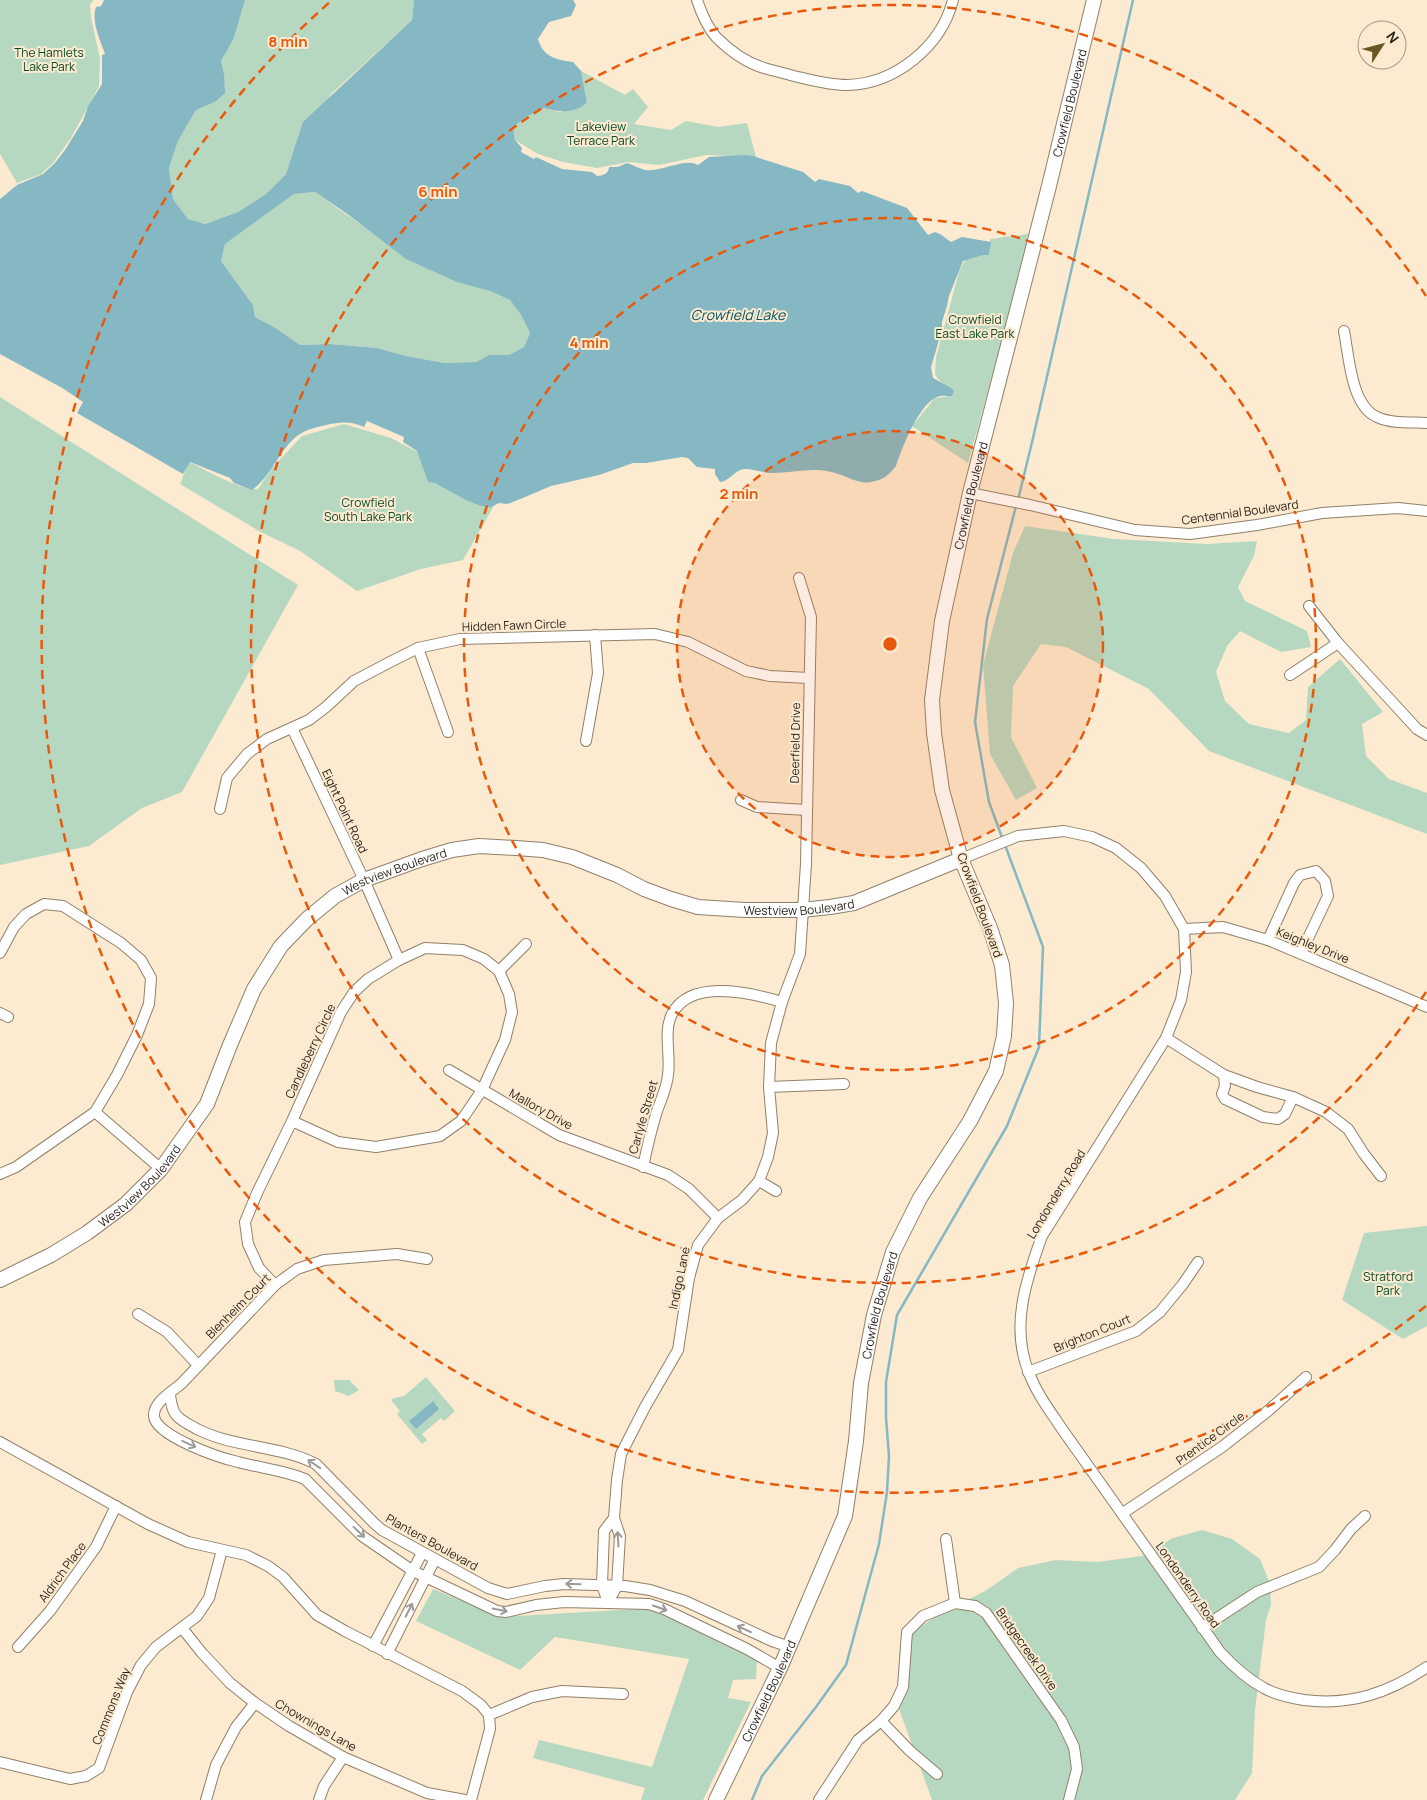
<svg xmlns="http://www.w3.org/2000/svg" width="1427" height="1800" font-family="Manrope,sans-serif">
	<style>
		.green { fill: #b7d8c0 }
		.water { fill: #85b8c3; fill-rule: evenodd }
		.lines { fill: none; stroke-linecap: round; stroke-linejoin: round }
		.stream { stroke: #85b8c3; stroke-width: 2.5 }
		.street-casing { stroke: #908069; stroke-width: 12 }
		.secondary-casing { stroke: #908069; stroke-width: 16 }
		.street { stroke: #fff; stroke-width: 10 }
		.secondary { stroke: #fff; stroke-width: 14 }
		.oneway { stroke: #9d9a96 }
		.ring { fill: none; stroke: #e8590c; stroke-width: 2.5; stroke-dasharray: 9 6 }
		.labels { text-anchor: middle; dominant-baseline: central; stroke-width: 4; stroke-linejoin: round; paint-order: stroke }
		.park-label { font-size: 12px; fill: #084a28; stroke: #fcead1 }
		.street-label { font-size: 12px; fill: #261f16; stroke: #fcead1 }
		.water-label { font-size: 14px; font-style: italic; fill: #02505d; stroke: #fcead1 }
		.centre { fill: #e8590c; stroke: #fcead1; stroke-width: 2.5 }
		.ring-label { font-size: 15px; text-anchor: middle; font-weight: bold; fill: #e8590c; stroke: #fcead1; stroke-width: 4; stroke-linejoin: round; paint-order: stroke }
	</style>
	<rect width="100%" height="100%" fill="#fcead1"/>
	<!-- green -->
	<g class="green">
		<polygon points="0,0 94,0 90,4 91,17 100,59 99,86 71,138 53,163 41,174 17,183 0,154"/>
		<polygon points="245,0 414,0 412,20 331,94 295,150 286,174 266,194 238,212 205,224 188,219 173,199 169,168 178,141 196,110 215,102 224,74 221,61 234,38"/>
		<polygon points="581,71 625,95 633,89 648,107 634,124 671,130 686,121 718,127 747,123 756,157 706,155 659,165 628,162 597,168 563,162 538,154 515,140 513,127 528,116 544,108 560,112 587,104"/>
		<polygon points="315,192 375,235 490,291 510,300 521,315 530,333 524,347 509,355 489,355 476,362 445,363 406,356 377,348 330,344 300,345 274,327 255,317 253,305 221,261 225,244 294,194"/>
		<path d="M 1028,234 L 1021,271 L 968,463 L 912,426 L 935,398 L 952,396 L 950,387 L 941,382 L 935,375 L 936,357 L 959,272 C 967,254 970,255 989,254 L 990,239 Z"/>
		<polygon points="0,397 298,585 182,792 142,808 89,846 0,865"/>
		<path d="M 344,424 L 391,438 L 425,456 L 496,502 L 463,560 L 421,569 L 357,591 L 300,551 L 259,531 L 180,484 L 189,462 C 204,469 243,492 258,489 L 272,468 L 302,436 Z"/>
		<polygon points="1025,526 1114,539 1207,544 1257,541 1254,556 1238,587 1245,601 1307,631 1311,647 1281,652 1240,631 1227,646 1216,672 1225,701 1249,724 1289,733 1306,720 1308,687 1340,659 1383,712 1362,724 1366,756 1389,779 1427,793 1427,834 1209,751 1149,689 1066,647 1041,644 1013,686 1011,737 1037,788 1016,800 990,754 983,665 1013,553"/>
		<polygon points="1427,1226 1427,1326 1403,1339 1342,1300 1364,1233"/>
		<polygon points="426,1377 455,1411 444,1421 441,1418 422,1434 427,1440 422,1444 397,1414 400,1411 391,1400 394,1398 404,1396"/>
		<polygon points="334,1380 349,1380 359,1390 349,1396 335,1391"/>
		<polygon points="1202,1530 1232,1539 1260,1559 1270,1584 1271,1605 1266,1620 1255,1710 1252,1773 1235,1800 932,1800 898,1706 910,1633 940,1614 987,1590 1018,1568 1056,1560 1097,1562 1142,1556 1173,1538"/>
		<polygon points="433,1589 501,1617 654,1608 757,1656 756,1679 733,1680 728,1698 751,1702 703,1800 641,1800 645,1788 533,1758 539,1740 652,1767 689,1659 555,1637 520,1670 416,1621"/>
	</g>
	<!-- water -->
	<g class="water">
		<path d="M 104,0 L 245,0 L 234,38 L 221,61 L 224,74 L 225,93 L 215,102 L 196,110 L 178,141 L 169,168 L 173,199 L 188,219 L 205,224 L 238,212 L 266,194 L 286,174 L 303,122 L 412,20 L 414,0 L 573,0 L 576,5 L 571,16 L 549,22 L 538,39 C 543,57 557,60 573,62 L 581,71 L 587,103 C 573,114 560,112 544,108 L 528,116 L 513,127 L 515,140 L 522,148 L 521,152 L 534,159 L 536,157 L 562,169 L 592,172 L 597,176 C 603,176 609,173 609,167 L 618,167 L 627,163 C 633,165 640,169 646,170 C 661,172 686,157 698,165 L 709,157 L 744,155 L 753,156 L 803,172 L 815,182 L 819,179 L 850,186 L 858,193 L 862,191 L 907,208 L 928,235 L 935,232 L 940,234 L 951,242 L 962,237 L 991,242 L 989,255 L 983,255 L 963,261 L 949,296 L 947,306 L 942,322 L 942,330 L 931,367 L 933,378 L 950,387 L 954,391 L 952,396 C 949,397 944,395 940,396 C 920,400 902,448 896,466 C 889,475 883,480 871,482 C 858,485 844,474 831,472 C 812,467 792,473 773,473 C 765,473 756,470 747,469 C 735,468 731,481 720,482 L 715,474 L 715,469 L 697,467 L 688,458 L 682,457 L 646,463 L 633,463 L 599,475 L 551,486 L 518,500 L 507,504 L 499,503 L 491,507 L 481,506 L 466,500 L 435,483 L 428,482 L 417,451 L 403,442 L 404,437 L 367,421 L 364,427 C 352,421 342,422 330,424 C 319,427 309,428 300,434 C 281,446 272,476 252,490 L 234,483 L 230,478 L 190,462 L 183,474 L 77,413 L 83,402 L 64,389 L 0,354 L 0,199 L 17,185 L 43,174 L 55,163 L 65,150 L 83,121 L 88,106 L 102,84 L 102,55 L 105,54 C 100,39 91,22 96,7 L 101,6 ZM 315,192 L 346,213 L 406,259 L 457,282 L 490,291 L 510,300 L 521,315 L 530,333 L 524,347 L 509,355 L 489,355 L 476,362 L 445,363 L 406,356 L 377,348 L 330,344 L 300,345 L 274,327 L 255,317 L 253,305 L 221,261 L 225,244 L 294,194 Z"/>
		<polygon points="433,1401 439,1409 416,1429 409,1421"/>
	</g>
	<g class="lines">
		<!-- stream -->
		<g class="stream">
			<polyline points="1018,500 1033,438 1133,0"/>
			<polyline points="1003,840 989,802 975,722 987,619 1016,506"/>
			<polyline points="752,1800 762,1776 816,1707 846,1665 879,1544 887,1492 889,1456 886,1418 886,1382 897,1315 1007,1126 1039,1047 1043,947 1005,845"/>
		</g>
		<!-- street casing -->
		<g class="street-casing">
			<g id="street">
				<path d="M 697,0 C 701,12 708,28 716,37 C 729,50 747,63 764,68 C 774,71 784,73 794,76 C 811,80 829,85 847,85 C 895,84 941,47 953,0"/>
				<path d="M 1344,331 C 1349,356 1351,406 1377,417 C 1392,424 1412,422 1427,423"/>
				<polyline points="970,493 1030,505 1135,530 1190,534 1257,525 1322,513 1398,508 1427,511"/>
				<polyline points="1309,606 1338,643 1417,729 1427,735"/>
				<polyline points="418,648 448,732"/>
				<polyline points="1290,675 1338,643"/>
				<polyline points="292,728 364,880 399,960"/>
				<polyline points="586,741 598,673 595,635"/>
				<polyline points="741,800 757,807 806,810"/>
				<polyline points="220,809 227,778 247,754 267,739 309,720 326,707 354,681 392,661 418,648 460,639 655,634 688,642 746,671 770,676 809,678"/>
				<path d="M 961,859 L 1018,836 L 1064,831 L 1092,837 L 1116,848 L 1141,868 L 1165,896 L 1184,929 L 1186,972 L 1181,1000 L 1166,1038 L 1042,1236 C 1026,1280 1010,1327 1029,1373 C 1037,1394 1050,1411 1062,1429 L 1220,1652 C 1233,1666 1247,1679 1264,1688 C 1276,1695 1291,1698 1304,1700 C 1350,1706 1389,1693 1427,1667"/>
				<polyline points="1184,929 1223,927 1268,940 1427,1007"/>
				<polyline points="1268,940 1294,883 1300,875 1316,871 1325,881 1328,896 1301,953"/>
				<polyline points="0,953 14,927 26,914 44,904 63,906 121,943 141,960 151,978 149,1004 137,1035 117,1075 95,1112 16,1167 0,1174"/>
				<polyline points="499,971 526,944"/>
				<polyline points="0,1013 8,1017"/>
				<polyline points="1166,1038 1224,1075 1257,1087 1293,1097 1326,1112 1348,1129 1364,1154 1381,1176"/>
				<polyline points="449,1070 559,1135 668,1175 689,1189 718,1218"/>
				<polyline points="1224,1075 1225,1086 1222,1094 1225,1099 1263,1117 1278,1119 1285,1114 1293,1097"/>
				<polyline points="769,1087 844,1084"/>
				<polyline points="95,1112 161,1169"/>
				<path d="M 643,1167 C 647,1148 651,1130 657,1111 C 661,1100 667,1087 668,1075 C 671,1056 663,1031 672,1014 C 691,978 752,993 782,1002"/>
				<polyline points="759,1181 776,1191"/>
				<path d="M 427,1259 L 397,1254 L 324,1260 L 297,1269 L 275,1285 L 182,1383 C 173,1391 153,1402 154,1416 C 155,1436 220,1458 238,1462 C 260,1468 284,1470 305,1479 L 362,1536 L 413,1571 L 497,1611 L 506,1612 L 536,1605 L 564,1602 L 649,1604 L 664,1609 L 747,1649 L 780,1668"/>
				<polyline points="275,1285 259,1268 248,1244 245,1222 257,1193 292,1121 341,1012 354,992 368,979 399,960 425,948 463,950 484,959 499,971 509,994 512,1012 505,1040 482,1090 461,1121 440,1136 376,1147 338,1142 292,1121"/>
				<polyline points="138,1314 167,1332 198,1365"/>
				<polyline points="1028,1372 1136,1331 1160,1312 1183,1284 1198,1262"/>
				<path d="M 170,1395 C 171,1402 172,1411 177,1416 C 183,1422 190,1425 197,1429 C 234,1448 279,1445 316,1464 L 374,1523 L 382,1530 L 488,1588 L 507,1594 L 545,1586 L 564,1584 L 625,1586 L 650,1590 L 685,1601 L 772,1641 L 790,1647"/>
				<polyline points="0,1442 148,1524 188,1542 246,1555 268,1566 283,1577 317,1615 345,1631 462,1691 481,1705 489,1715 490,1729 471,1800"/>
				<polyline points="1123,1513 1222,1447 1268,1411 1306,1377"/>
				<polyline points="614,1518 604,1531 602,1585 608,1602 617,1586 620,1536 614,1518 617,1480 621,1454 645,1407 678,1350 689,1278 698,1245 718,1218 742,1200 759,1181 768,1157 773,1133 769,1087 771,1043 782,1002 800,954 806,864 811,617 799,578"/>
				<polyline points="946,1539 955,1603"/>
				<polyline points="182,1628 202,1653 230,1683 255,1703 289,1726 343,1757 427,1793 465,1800"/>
				<polyline points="1202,1628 1257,1592 1319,1567 1335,1550 1351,1529 1365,1516"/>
				<polyline points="373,1646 422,1553"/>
				<polyline points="18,1647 50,1611 96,1547 116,1506"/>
				<polyline points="387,1654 435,1559"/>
				<polyline points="489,1715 532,1697 562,1691 623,1694"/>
				<polyline points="881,1721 910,1751 937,1774"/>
				<polyline points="0,1762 70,1779 86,1776 99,1768 127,1692 141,1665 156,1647 197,1616 209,1598 222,1550"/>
				<polyline points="206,1800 216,1765 236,1727 255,1703"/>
				<polyline points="319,1800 324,1786 343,1757"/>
				<polyline points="819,1800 858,1740 881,1721 894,1706 903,1687 907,1632 923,1616 955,1603 975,1606 986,1613 1061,1720 1074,1747 1077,1769 1069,1800"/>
			</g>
		</g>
		<!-- secondary casing -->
		<g class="secondary-casing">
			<g id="secondary">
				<path id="s1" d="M 0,1280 L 51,1255 L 87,1233 L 126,1204 L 161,1169 L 207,1104 L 230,1045 L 254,989 L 281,946 L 307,919 L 335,896 L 364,880 L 422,859 L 452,850 L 479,846 L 516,848 L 543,850 L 572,857 L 617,875 L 644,889 L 671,899 L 698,907 L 745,910 L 802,910 L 830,907 L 854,903 L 961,859"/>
				<path id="s2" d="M 716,1800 L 780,1668 L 845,1516 L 856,1441 L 861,1383 L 874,1315 L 893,1252 L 920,1198 L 970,1121 L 996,1071 L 1004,1036 L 1006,1003 L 1002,965 L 990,928 L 961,859 L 942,790 L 934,733 L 932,700 L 942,621 L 970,493 L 1048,190 L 1094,0"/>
			</g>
		</g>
		<!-- street -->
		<use href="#street" class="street"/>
		<!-- secondary -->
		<use href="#secondary" class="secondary"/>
	</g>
	<!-- one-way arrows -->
	<defs><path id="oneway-shaft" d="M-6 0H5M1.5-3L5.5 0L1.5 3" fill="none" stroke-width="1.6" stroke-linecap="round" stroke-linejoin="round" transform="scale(1.25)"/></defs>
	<g class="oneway">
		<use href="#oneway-shaft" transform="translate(189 1444) rotate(25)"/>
		<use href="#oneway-shaft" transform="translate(314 1464) rotate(-146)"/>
		<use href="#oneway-shaft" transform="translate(359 1532) rotate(43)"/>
		<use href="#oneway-shaft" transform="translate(618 1539) rotate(-94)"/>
		<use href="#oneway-shaft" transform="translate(573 1584) rotate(-178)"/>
		<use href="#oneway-shaft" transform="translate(660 1608) rotate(19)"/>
		<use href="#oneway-shaft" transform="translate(409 1610) rotate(-63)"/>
		<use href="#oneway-shaft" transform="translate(500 1610) rotate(12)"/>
		<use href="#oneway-shaft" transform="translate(744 1629) rotate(-155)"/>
	</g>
	<!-- distance rings -->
	<circle cx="890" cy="644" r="213" fill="#e8590c" fill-opacity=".12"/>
	<g class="ring">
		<circle cx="890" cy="644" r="213"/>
		<circle cx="890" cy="644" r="426"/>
		<path d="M1426 992A639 639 0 1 1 1426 296"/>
		<path d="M1426 1306A852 852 0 0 1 331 1"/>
	</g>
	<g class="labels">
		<!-- park labels -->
		<g class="park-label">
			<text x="49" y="52">The Hamlets<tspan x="49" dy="14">Lake Park</tspan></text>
			<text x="601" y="126">Lakeview<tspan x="601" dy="14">Terrace Park</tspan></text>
			<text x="975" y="319">Crowfield<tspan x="975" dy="14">East Lake Park</tspan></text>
			<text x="368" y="502">Crowfield<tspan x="368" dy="14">South Lake Park</tspan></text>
			<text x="1388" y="1276">Stratford<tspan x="1388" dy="14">Park</tspan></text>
		</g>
		<!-- street labels -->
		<g class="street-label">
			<text stroke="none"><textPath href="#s2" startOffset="1786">Crowfield Boulevard</textPath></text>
			<text stroke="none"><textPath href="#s2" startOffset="1381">Crowfield Boulevard</textPath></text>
			<text transform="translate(1240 512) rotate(-8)">Centennial Boulevard</text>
			<text transform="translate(514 625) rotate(-2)">Hidden Fawn Circle</text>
			<text transform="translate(795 743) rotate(-89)">Deerfield Drive</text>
			<text transform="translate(345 811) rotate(65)">Eight Point Road</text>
			<text stroke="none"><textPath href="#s1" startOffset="590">Westview Boulevard</textPath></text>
			<text stroke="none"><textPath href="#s1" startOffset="1010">Westview Boulevard</textPath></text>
			<text transform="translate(980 905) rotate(70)">Crowfield Boulevard</text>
			<text transform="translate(1313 945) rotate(22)">Keighley Drive</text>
			<text transform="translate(310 1051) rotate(-65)">Candleberry Circle</text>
			<text transform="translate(541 1109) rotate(29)">Mallory Drive</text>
			<text transform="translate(643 1117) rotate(-74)">Carlyle Street</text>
			<text stroke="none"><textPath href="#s1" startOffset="170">Westview Boulevard</textPath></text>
			<text transform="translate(1056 1194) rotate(-59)">Londonderry Road</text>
			<text transform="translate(679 1278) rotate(-78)">Indigo Lane</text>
			<text transform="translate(238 1306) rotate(-45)">Blenheim Court</text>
			<text stroke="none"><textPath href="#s2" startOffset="526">Crowfield Boulevard</textPath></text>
			<text transform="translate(1092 1333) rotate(-22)">Brighton Court</text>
			<text transform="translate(1210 1438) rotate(-36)">Prentice Circle</text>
			<text transform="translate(432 1542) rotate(29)">Planters Boulevard</text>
			<text transform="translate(62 1572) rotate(-54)">Aldrich Place</text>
			<text transform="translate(1188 1585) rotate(55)">Londonderry Road</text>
			<text transform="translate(1027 1649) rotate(55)">Bridgecreek Drive</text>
			<text stroke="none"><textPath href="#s2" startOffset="121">Crowfield Boulevard</textPath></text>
			<text transform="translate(111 1706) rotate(-68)">Commons Way</text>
			<text transform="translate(316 1725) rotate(30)">Chownings Lane</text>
		</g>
		<!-- water labels -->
		<g class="water-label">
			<text x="738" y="314">Crowfield Lake</text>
		</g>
	</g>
	<circle cx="890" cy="644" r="8" class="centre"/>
	<g class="ring-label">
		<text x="288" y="47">8 min</text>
		<text x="438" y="197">6 min</text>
		<text x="589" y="348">4 min</text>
		<text x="739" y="499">2 min</text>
	</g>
	<!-- north arrow -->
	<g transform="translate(1382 45) rotate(54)"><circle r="24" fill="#fcead1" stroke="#a69986"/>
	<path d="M0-4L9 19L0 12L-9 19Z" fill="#6a5725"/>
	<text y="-8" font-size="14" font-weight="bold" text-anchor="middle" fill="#261f16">N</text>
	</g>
</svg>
